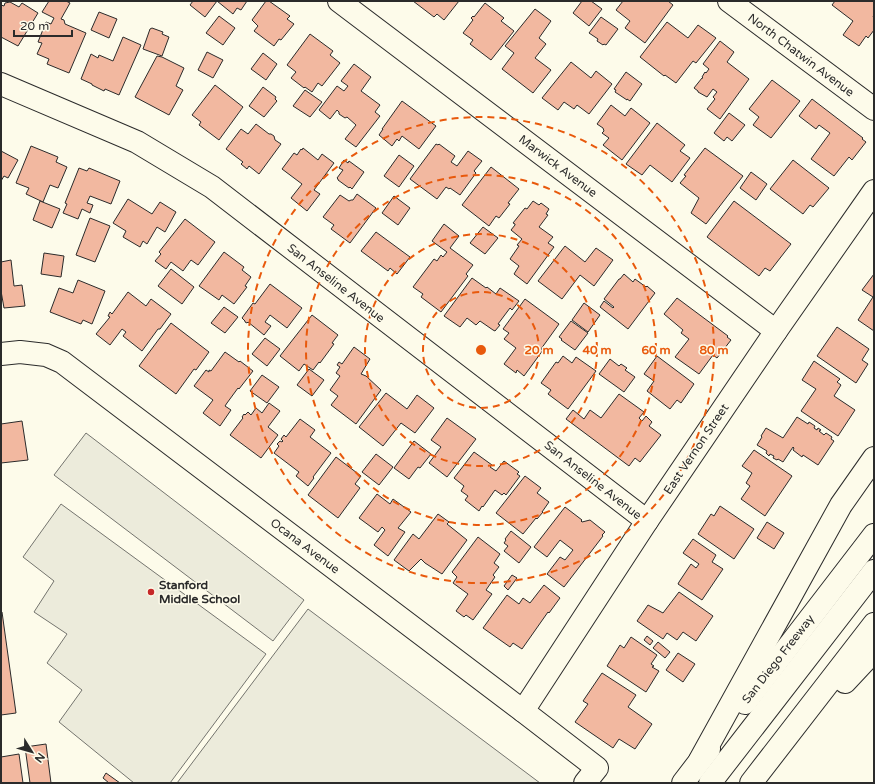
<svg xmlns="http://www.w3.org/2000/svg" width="875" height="784" font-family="'Varela Round',sans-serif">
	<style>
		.green { fill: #ecebdb; stroke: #74746e }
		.building { fill: #f2b8a0; stroke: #2b2b2b }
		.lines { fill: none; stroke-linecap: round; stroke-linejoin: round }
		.minor-casing { stroke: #2b2b2b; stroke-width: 24 }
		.highway-casing { stroke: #2b2b2b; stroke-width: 24 }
		.minor { stroke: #fdfbea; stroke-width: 22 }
		.highway { stroke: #fdfbea; stroke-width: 22 }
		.ring { fill: none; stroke: #e8590c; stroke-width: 2; stroke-dasharray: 7 5 }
		.poi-dot { fill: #c62828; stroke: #fdfbea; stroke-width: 1.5 }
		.labels { text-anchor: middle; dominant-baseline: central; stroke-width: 3; stroke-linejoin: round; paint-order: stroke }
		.street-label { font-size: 12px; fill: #2b2b2b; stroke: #fdfbea }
		.poi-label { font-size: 12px; font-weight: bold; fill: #2b2b2b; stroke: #fdfbea; text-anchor: start }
		.centre { fill: #e8590c; stroke: #fdfbea; stroke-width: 2 }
		.ring-label { font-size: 12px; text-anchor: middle; font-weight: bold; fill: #e8590c; stroke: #fdfbea; stroke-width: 3; stroke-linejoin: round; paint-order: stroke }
	</style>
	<rect width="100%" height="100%" fill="#fdfbea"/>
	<!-- green -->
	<g class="green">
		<polygon points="86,433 304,600 273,641 54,475"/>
		<polygon points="61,504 266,654 170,783 134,783 59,722 82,690 47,663 67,634 34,612 54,581 23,557"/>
		<polygon points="308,609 540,783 177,783"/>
	</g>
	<!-- building -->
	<g class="building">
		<polygon points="49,1 66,1 70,3 61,19 64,20 65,24 86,33 69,73 47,64 49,59 37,54 42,43 38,42 46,22 51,24 54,18 42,12"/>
		<polygon points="193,1 247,1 241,10 237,8 233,14 217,1 205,17 190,5"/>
		<polygon points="266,1 269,1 290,16 287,19 294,24 281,40 279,39 274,46 254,31 258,26 252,20"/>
		<polygon points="413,1 459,1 444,20 437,14 434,17"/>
		<polygon points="582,1 591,1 602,9 589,26 573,13"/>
		<polygon points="623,1 668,1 673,5 645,43 625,28 630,21 616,10"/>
		<polygon points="835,1 874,1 874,15 873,17 874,18 874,30 868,38 866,36 859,46 843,35 853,21 832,5"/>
		<polygon points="10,2 19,7 22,3 38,13 18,46 1,37 1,5 4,6 5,3"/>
		<polygon points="485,3 504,18 501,21 514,31 491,60 470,44 473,40 463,33 473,20 471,18 473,16 474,17"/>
		<polygon points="535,9 551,21 539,38 546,44 535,58 551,70 533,93 502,69 514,53 505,46"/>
		<polygon points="99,12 117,19 109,38 91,30"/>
		<polygon points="219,16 235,28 223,45 206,33"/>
		<polygon points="601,17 618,29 606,45 604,44 603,45 597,41 598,39 589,33"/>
		<polygon points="667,22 688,38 698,25 716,38 696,63 693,61 676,83 665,75 664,76 640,57"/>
		<polygon points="152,28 163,32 162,34 169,37 162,56 143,49 150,29"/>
		<polygon points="310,34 333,51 330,55 340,63 322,86 318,83 312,92 305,87 304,88 291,78 296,72 287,65"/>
		<polygon points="123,37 141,45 119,95 105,89 104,91 92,85 92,84 81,79 91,54 98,58 99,55 113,61"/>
		<polygon points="720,41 734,52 727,62 749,79 720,119 707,109 715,99 713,97 717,92 713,89 707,97 698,92 698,91 694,88 702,78 703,78 702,77 705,72 706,73 709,69 703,64"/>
		<polygon points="207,52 223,60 213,78 198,70"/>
		<polygon points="263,53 277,64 266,80 251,69"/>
		<polygon points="157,56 162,57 184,68 176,86 183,90 169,115 135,97"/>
		<polygon points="571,62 591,78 596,71 612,84 589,114 577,105 574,109 564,102 558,110 542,98"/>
		<polygon points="354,64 371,77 361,91 380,105 375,112 380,116 356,147 345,139 356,125 347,117 345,118 339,114 339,112 337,110 330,119 319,110 337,86 344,91 348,86 341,81"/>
		<polygon points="626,72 642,84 630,101 627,99 627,100 615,92 616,90 614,89"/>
		<polygon points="772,80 800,101 771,138 753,125 759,117 749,109"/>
		<polygon points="215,85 243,107 219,140 199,125 201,122 192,115"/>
		<polygon points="263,87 276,97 275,99 277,101 264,117 249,106"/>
		<polygon points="305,90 322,102 310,117 293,106"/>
		<polygon points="812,99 863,138 862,139 866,142 852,160 849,157 834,176 811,159 830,133 819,125 816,129 799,116"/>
		<polygon points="402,101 436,126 419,149 402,136 399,141 397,139 392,146 379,135 383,129 382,129"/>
		<polygon points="611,105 625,116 631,108 650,123 622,160 603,145 609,138 602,133 604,131 603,128 597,124"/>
		<polygon points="729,113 745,125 732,141 727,137 724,141 714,133"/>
		<polygon points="657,123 685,145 680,151 690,158 672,182 650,165 642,175 626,164"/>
		<polygon points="256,124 269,134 271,134 274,136 275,140 281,144 259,174 249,166 247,169 241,164 243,162 226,149 241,129 248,134"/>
		<polygon points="436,144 438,145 439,144 455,156 451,162 457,166 468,151 482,161 474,171 476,173 460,195 450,188 449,189 446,187 437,199 410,179"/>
		<polygon points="31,146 58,157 56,162 67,167 58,188 50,185 43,202 26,194 29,188 16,183"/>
		<polygon points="303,148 318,160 322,154 334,163 314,190 320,194 307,211 291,198 302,184 282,169 294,153 297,155 301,149 302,150"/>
		<polygon points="705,148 743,176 706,224 691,213 699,198 680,183 686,176 684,175"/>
		<polygon points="1,151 18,160 8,178 4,176 1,181"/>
		<polygon points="399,155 414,166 399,187 384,176"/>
		<polygon points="344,160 348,163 349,161 364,172 352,189 350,187 349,188 338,180 338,179 337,178 343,170 339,168"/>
		<polygon points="793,160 829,188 813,207 810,205 803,214 770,189"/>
		<polygon points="491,167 519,189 508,203 510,204 499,218 496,216 489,226 462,205"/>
		<polygon points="79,168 87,171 89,168 120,181 111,204 90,196 87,203 93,205 90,213 82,209 78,219 63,213 67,204 65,203"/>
		<polygon points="751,172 767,184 756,200 740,188"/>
		<polygon points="357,194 376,208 350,243 331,229 334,225 323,217 340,195 349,201 351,200 353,200"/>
		<polygon points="394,196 410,208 398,225 382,213"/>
		<polygon points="128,199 152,214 160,202 176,212 165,232 157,227 147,244 143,241 140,247 123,237 126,231 113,223"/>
		<polygon points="40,201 60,209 52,228 33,220"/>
		<polygon points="533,201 539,205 541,203 549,209 546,214 548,215 539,227 553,237 548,243 554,247 527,284 514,274 519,266 510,259 519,246 517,245 522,239 511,230 515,225 515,224 513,223 525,208 527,209"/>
		<polygon points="734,201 791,244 770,271 765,268 759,276 707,237"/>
		<polygon points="90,218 110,226 95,262 76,255"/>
		<polygon points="185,219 215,242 198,265 191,260 183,271 171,262 166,269 155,261 161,254 159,252"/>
		<polygon points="444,224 459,236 450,248 473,265 466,274 468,276 441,312 421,297 423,294 413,287 434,259 437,261 441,255 443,257 447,252 432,241"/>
		<polygon points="483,227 498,238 485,254 470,243"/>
		<polygon points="376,232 410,257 397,274 390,268 388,271 361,251"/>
		<polygon points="565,246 585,262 596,248 613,260 594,286 580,275 562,299 538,281"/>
		<polygon points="224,252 244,267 242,270 251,277 245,286 247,287 234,304 222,295 219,300 199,286"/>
		<polygon points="44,253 64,256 61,277 41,274"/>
		<polygon points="11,260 14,286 22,285 25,306 4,308 1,291 1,262"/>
		<polygon points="171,269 194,287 182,304 158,286"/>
		<polygon points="624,274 633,282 635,279 646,287 647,286 655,293 628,329 600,307 604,301 613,308 614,307 604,299 619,279 620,279"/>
		<polygon points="874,274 874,331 858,320 873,297 862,290"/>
		<polygon points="472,278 486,288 487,287 496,294 500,288 519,301 512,310 510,308 498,324 500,325 495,331 493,330 480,321 476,325 467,318 460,327 444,316"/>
		<polygon points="78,280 105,291 92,324 83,320 81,324 50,312 59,288 73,293"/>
		<polygon points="270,284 302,308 287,328 270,315 265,322 271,326 264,335 248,322 247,323 245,322 245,321 242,318 253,303 255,304"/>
		<polygon points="128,292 146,306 151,299 171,314 160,329 158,329 142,351 123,336 126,332 122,329 110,345 96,334 110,317 108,316 110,312 112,314"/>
		<polygon points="677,298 728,336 727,337 731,340 717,358 713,355 699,374 675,357 689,339 681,333 683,330 664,314"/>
		<polygon points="525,299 559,324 541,349 543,350 524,376 517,370 516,373 504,364 516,348 504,339 509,333 503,329"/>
		<polygon points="584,303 600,315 588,332 572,320"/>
		<polygon points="224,307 238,317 225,333 211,323"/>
		<polygon points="312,315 338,335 332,343 334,344 320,363 319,362 313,370 304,364 299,371 280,356"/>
		<polygon points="571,321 588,333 575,350 561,340 562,339 559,337"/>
		<polygon points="171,323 209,352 196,370 194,369 176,394 139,366"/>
		<polygon points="837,327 869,349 862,360 868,364 856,383 817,356"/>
		<polygon points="265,338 280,349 267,366 252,354"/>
		<polygon points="354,347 370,359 361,374 366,376 381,390 356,424 331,405 338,396 330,390 340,376 336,373 340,367 337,365 339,362 342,364"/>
		<polygon points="225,352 239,362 240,361 253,371 239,389 238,388 227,403 225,406 231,410 220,426 203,413 213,400 194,386 206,370 209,372 209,370 211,371"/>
		<polygon points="563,356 572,363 576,357 596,371 568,409 548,394 551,390 541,383 556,362 558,363"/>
		<polygon points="657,356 689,380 694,384 681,403 677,400 670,409 647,391 654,381 644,374"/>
		<polygon points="610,359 619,366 621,364 627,368 625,370 635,377 624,392 599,374"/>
		<polygon points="814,361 840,379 837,382 841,385 834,396 855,410 838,436 801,411 816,389 802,380"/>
		<polygon points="309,369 324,380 312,396 297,385"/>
		<polygon points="262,375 279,387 267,403 250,391"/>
		<polygon points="386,393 407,409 417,395 434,408 415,433 401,423 383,446 359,427"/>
		<polygon points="619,394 644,412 639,418 642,421 646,416 652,422 649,426 661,435 640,462 635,458 629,466 566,419 573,410 584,419 590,410 601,418"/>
		<polygon points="269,403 280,411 268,427 278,435 261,458 230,435 243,418 242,417 244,414 245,415 248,412 251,415 256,408 262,413"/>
		<polygon points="797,417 808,424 809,422 815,426 814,428 817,430 818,428 821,430 819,431 824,435 826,433 832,437 831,439 834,441 818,465 803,455 802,457 793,450 794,448 793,447 783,462 778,459 777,460 773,458 774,456 770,454 769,456 766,453 767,451 757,445 762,437 761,436 766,428 783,438"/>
		<polygon points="447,418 476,439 447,477 429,463 441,447 431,440"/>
		<polygon points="300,419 315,430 310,437 331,453 313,477 314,478 308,486 296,476 299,472 274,453 279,446 277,444 280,441 282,442 283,441 281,439 284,435 286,437"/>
		<polygon points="22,421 28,460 1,463 1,424"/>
		<polygon points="414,441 431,454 420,468 418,467 409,479 394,468"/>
		<polygon points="754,450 792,476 765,516 741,499 750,486 746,483 752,473 742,466"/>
		<polygon points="474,452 492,465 490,467 496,471 504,461 519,472 517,474 520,476 506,495 504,493 502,495 495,490 483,507 482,506 479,511 465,500 468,496 461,491 464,486 454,478"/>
		<polygon points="376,454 393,467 379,485 362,472"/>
		<polygon points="336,457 361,476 355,484 360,488 338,518 308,495"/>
		<polygon points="525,476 541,488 537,493 549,502 542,512 543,512 537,519 536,518 523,534 496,513"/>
		<polygon points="377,494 390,504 393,499 411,512 398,528 405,532 388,556 374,545 385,530 382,527 378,532 359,518"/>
		<polygon points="720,506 754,529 734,559 698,534 711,514 714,516"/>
		<polygon points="565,507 582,520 581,521 582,522 590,520 605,532 602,535 603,536 564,587 547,574 560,557 565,560 573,550 560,540 547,557 534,547"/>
		<polygon points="438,514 449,522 447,524 467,540 442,574 425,563 421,559 409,571 394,560 413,534 419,539"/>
		<polygon points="767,522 784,533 774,549 757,538"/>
		<polygon points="511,531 531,547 519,563 504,551 508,546 504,543 506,540 505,539"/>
		<polygon points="478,537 500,554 494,563 499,567 493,575 495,577 486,590 492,594 473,620 466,615 464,617 456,611 468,594 453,583 457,577 452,572"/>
		<polygon points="693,539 716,555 712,562 723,569 702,600 678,584 679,582 691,564 696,568 699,564 683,553"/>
		<polygon points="512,575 517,578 508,590 504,586"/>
		<polygon points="544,585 560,598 549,613 548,612 522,649 513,643 510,647 483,628 507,595 519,604 523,598 530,603"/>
		<polygon points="679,592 713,616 696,641 683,632 677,640 667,633 663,639 637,621 648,605 663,613"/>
		<polygon points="1,612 2,612 16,713 1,715"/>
		<polygon points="647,636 653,641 650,645 644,640"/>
		<polygon points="631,637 657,655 651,664 654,666 652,667 659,671 646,692 607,666 620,645 624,648"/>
		<polygon points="658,642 670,652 665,658 653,648"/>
		<polygon points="678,653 695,664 683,682 666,670"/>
		<polygon points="602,673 636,695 628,707 652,724 635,749 619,739 613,748 575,722 588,704 583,701"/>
		<polygon points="46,744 51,783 30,783 25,747"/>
		<polygon points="19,754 23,783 1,783 1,757"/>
		<polygon points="106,773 120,783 109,783 103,778"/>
	</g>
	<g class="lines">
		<!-- minor casing -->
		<g class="minor-casing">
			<g id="minor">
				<polyline points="339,1 776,331"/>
				<polyline points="729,1 874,109"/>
				<polyline points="1,84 137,142 212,187 647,521"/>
				<polyline points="1,354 20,352 46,355 62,362 523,711 597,768 585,783"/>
				<polyline points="523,711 647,521 776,331 874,191"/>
			</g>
		</g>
		<!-- highway casing -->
		<g class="highway-casing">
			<g id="highway">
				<polyline points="845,682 874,651"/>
				<polyline points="745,703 874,535"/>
				<polyline points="700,760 841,505 874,458"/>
				<polyline points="683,783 709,749"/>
				<polyline points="710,783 874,571"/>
				<polyline points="751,783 874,624"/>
			</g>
		</g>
		<!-- minor -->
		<use href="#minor" class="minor"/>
		<!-- highway -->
		<use href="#highway" class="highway"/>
	</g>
	<!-- distance rings -->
	<g class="ring">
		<circle cx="481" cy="350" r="58"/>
		<circle cx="481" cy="350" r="116"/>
		<circle cx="481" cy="350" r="175"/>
		<circle cx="481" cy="350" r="233"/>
	</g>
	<!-- markers -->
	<circle class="poi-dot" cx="151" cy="592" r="4"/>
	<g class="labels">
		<!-- street labels -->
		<g class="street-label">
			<text transform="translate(801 55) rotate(37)">North Chatwin Avenue</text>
			<text transform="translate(558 166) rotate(37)">Marwick Avenue</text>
			<text transform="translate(336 283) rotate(38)">San Anseline Avenue</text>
			<text transform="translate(696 449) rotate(-56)">East Vernon Street</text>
			<text transform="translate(593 480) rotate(38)">San Anseline Avenue</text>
			<text transform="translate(305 546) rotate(37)">Ocana Avenue</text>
			<text transform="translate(778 659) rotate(-52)">San Diego Freeway</text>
		</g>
		<!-- poi labels -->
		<g class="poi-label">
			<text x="159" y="585">Stanford<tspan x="159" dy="14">Middle School</tspan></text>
		</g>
	</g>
	<circle cx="481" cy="350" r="6" class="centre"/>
	<g class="ring-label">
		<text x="539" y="354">20 m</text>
		<text x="597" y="354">40 m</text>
		<text x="656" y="354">60 m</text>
		<text x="714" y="354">80 m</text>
	</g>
	<!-- border -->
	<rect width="875" height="784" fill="none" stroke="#2b2b2b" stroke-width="4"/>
	<!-- north arrow -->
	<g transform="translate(32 752) rotate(127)" stroke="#fdfbea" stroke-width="3" paint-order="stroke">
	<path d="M0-3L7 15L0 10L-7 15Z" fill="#2b2b2b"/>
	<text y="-6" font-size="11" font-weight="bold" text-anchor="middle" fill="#2b2b2b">N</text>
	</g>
	<!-- scale -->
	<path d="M14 30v6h58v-6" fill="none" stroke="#2b2b2b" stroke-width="2"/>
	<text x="20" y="30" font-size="12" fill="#2b2b2b" stroke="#fdfbea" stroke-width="3" paint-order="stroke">20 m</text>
</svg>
